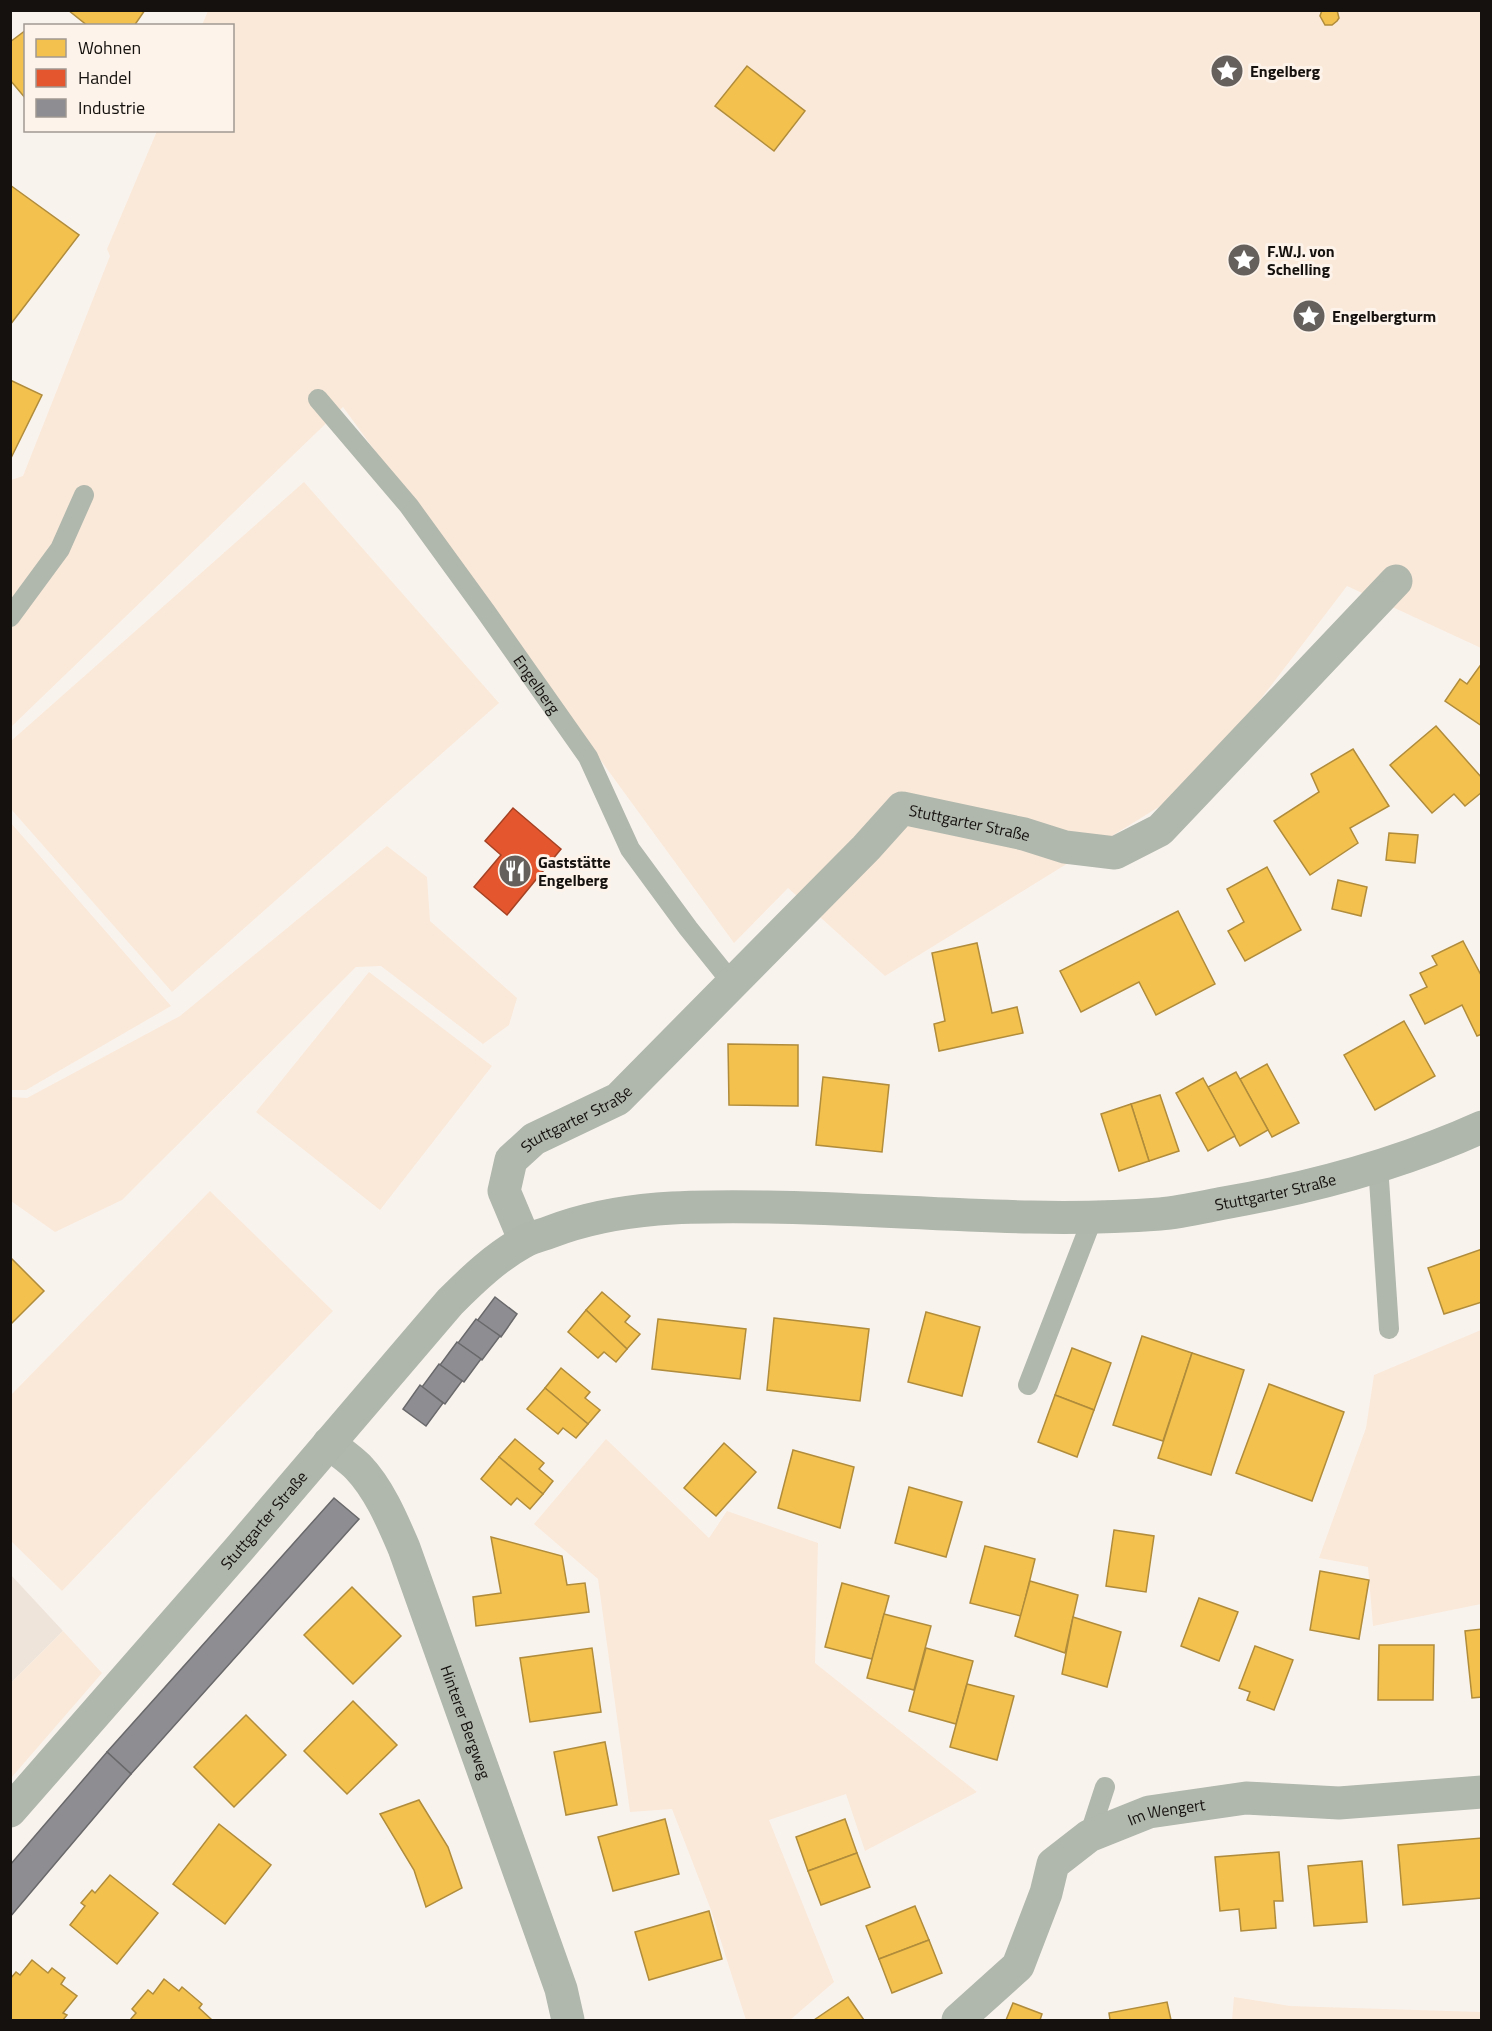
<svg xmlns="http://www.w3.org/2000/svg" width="1492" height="2031" font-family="'Titillium Web',sans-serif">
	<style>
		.built { fill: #efe4da }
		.green { fill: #fae9d9 }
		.homes { fill: #f2c14e; stroke: #b08c3b; stroke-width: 1.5 }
		.shops { fill: #e4572e; stroke: #a64224; stroke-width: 1.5 }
		.industry { fill: #8d8d92; stroke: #69686a; stroke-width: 1.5 }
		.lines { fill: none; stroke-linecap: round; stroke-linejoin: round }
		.service { stroke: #b0b7ad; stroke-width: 20 }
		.minor { stroke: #b0b7ad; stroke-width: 33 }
		.secondary { stroke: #afb6ab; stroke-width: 33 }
		.labels { text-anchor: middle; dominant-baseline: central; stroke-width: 6; stroke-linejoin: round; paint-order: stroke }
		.poi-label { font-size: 16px; font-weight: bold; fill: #15110e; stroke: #fdf3ea; text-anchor: start }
		.street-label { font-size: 16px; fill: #15110e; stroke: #fdf3ea }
	</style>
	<rect width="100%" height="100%" fill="#f9f3ee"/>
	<!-- built -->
	<polygon class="built" points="11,1575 63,1631 11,1683"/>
	<!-- green -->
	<g class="green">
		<polygon points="208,11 1481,11 1481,648 1347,586 1196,784 885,976 788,888 734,943 343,407 11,727 11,480 23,476 110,256 107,249 157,131 232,130 232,26 202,25"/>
		<polygon points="304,482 499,703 172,992 11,809 11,741"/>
		<polygon points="10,822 171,1006 26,1090 11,1090"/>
		<polygon points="387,846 427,877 430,921 517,998 509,1025 483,1044 381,966 356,967 122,1200 55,1232 11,1201 11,1097 27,1098 180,1016"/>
		<polygon points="369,972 492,1066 380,1210 256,1112"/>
		<polygon points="210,1191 333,1311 62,1591 11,1541 11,1395"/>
		<polygon points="1481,1330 1481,1604 1373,1626 1368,1567 1319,1558 1366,1428 1374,1375"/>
		<polygon points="606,1439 709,1538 727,1511 818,1543 815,1663 977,1792 865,1851 846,1794 769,1820 834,1982 790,2020 746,2020 711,1910 672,1809 630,1812 598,1579 534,1524"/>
		<polygon points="63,1631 102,1673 11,1778 11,1683"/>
		<polygon points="1234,1997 1290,2006 1481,2012 1481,2020 1232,2020"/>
	</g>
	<!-- homes -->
	<g class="homes">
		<polygon points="68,10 145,10 134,26 88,26"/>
		<polygon points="1322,10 1337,10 1339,18 1337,21 1332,25 1325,25 1320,16"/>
		<polygon points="26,30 26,99 10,80 10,42"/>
		<polygon points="747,66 805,111 774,151 715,106"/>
		<polygon points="10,185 79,235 10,325"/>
		<polygon points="10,380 42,395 10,460"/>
		<polygon points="1482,663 1482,726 1445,701 1460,679 1467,684"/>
		<polygon points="1436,726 1482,778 1482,792 1465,806 1454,794 1432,813 1390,765"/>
		<polygon points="1353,749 1389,806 1350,828 1358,843 1310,875 1274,821 1319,792 1311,774"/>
		<polygon points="1389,833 1418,835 1415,863 1386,860"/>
		<polygon points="1267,867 1301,930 1245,961 1228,931 1244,922 1227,889"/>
		<polygon points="1338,880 1367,887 1361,916 1332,909"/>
		<polygon points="1178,911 1215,984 1156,1015 1139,982 1081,1012 1060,971"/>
		<polygon points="1463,941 1482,977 1482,1034 1477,1036 1462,1005 1425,1024 1410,995 1427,987 1420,973 1437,965 1432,956"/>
		<polygon points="977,943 992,1013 1017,1007 1023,1033 939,1051 934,1024 945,1021 932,953"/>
		<polygon points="1404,1021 1435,1076 1375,1110 1344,1055"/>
		<polygon points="728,1044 798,1045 798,1106 729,1105"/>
		<polygon points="1267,1064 1299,1123 1272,1137 1240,1079"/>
		<polygon points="1236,1072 1268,1130 1240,1146 1208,1087"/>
		<polygon points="823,1077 889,1085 882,1152 816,1145"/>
		<polygon points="1203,1078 1235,1136 1208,1151 1176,1093"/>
		<polygon points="1160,1095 1179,1151 1149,1161 1131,1104"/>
		<polygon points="1131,1104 1149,1161 1119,1171 1101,1114"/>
		<polygon points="1482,1249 1482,1302 1444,1314 1428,1268"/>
		<polygon points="10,1257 44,1291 10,1325"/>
		<polygon points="602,1292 630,1316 625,1322 640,1334 627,1349 586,1310"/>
		<polygon points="586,1310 627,1349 616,1362 604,1352 598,1358 568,1332"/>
		<polygon points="926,1312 980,1327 962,1396 908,1382"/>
		<polygon points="774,1318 869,1329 860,1401 767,1390"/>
		<polygon points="658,1319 746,1329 740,1379 652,1369"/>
		<polygon points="1142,1336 1192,1353 1163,1441 1113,1425"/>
		<polygon points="1072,1348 1111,1363 1094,1410 1055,1395"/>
		<polygon points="1192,1353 1244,1370 1211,1475 1158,1458"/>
		<polygon points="561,1368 590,1392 585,1398 600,1410 588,1424 545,1388"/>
		<polygon points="1269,1384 1344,1412 1312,1501 1236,1473"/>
		<polygon points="545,1388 588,1424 576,1438 563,1428 558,1434 527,1409"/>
		<polygon points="1055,1395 1094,1410 1077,1457 1038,1442"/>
		<polygon points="515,1439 544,1463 539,1469 553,1481 543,1494 499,1457"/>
		<polygon points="724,1443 756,1472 716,1516 684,1488"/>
		<polygon points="793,1450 854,1467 840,1528 778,1508"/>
		<polygon points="499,1457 543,1494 530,1509 517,1498 511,1505 481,1479"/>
		<polygon points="909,1487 962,1502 946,1557 895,1543"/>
		<polygon points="1114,1530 1154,1536 1146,1592 1106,1586"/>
		<polygon points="491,1537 562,1556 567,1585 585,1583 589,1612 476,1626 473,1597 501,1593"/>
		<polygon points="985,1546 1035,1559 1021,1616 970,1603"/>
		<polygon points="1320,1571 1369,1580 1359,1639 1310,1630"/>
		<polygon points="1030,1581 1078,1595 1065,1653 1015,1636"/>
		<polygon points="842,1583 889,1596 872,1659 825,1647"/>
		<polygon points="352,1587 401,1636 353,1684 304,1635"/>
		<polygon points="1199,1598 1238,1612 1219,1661 1181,1646"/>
		<polygon points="884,1614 931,1626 914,1690 867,1678"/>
		<polygon points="1073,1617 1121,1632 1107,1687 1062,1674"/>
		<polygon points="1482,1629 1482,1697 1472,1698 1465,1631"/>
		<polygon points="1379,1645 1434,1645 1433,1700 1378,1700"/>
		<polygon points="1255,1646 1293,1660 1274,1710 1247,1700 1250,1692 1239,1688"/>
		<polygon points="592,1648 601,1712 530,1722 520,1658"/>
		<polygon points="926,1648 973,1661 956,1724 909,1711"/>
		<polygon points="967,1684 1014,1696 997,1760 950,1747"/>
		<polygon points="353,1701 397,1745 347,1794 304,1751"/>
		<polygon points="246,1715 286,1755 234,1807 194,1767"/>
		<polygon points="605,1742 617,1805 566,1815 554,1752"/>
		<polygon points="419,1800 448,1847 462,1888 426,1907 414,1870 380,1814"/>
		<polygon points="665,1819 679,1874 613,1891 598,1837"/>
		<polygon points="845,1819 857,1853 808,1871 796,1837"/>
		<polygon points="219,1824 271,1865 225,1924 173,1884"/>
		<polygon points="1482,1838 1482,1898 1403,1905 1398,1845"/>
		<polygon points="1279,1852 1283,1901 1274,1901 1276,1928 1241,1931 1239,1909 1220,1911 1215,1857"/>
		<polygon points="857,1853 870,1887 821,1905 808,1871"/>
		<polygon points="1362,1861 1367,1922 1314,1926 1308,1866"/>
		<polygon points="110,1875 158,1913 117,1964 70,1925 85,1906 81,1903 92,1890 95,1893"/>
		<polygon points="915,1906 929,1940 879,1959 866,1926"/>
		<polygon points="709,1911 722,1959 649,1980 635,1932"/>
		<polygon points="929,1940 942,1973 892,1993 879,1959"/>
		<polygon points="32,1960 48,1973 52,1968 65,1978 61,1984 77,1996 63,2013 67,2015 63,2020 10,2020 10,1979 16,1972 20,1975"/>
		<polygon points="164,1979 179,1991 182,1987 202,2004 199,2008 212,2020 130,2020 136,2013 132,2009 148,1990 153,1994"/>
		<polygon points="848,1997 864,2020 814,2020"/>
		<polygon points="1167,2002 1171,2020 1110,2020 1109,2013"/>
		<polygon points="1013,2003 1042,2014 1040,2020 1006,2020"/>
	</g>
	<!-- shops -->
	<polygon class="shops" points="513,808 561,849 507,915 474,887 501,855 485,841"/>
	<!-- industry -->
	<g class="industry">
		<polygon points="495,1297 517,1314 501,1337 477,1321"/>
		<polygon points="476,1319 500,1336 482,1360 458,1343"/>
		<polygon points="457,1342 481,1359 464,1382 440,1365"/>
		<polygon points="439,1364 462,1381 445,1404 422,1387"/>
		<polygon points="420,1385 443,1403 426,1426 403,1409"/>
		<polygon points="334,1498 359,1519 131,1774 107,1752"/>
		<polygon points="107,1752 131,1774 10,1917 10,1865"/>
	</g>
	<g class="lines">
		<!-- service -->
		<g class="service">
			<path id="s1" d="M 318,399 L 409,506 L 486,612 L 588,757 L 630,849 L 688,928 L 733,984"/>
			<polyline points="10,617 60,549 84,495"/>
			<polyline points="1378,1165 1389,1329"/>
			<polyline points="1028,1385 1093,1217"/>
			<polyline points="1089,1836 1105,1787"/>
		</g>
		<!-- minor -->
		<g class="minor">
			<path id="s2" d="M 525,1241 L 504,1191 L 511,1160 L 534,1139 L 618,1099 L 866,848 L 902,808 L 1024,834 L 1065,847 L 1115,853 L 1160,830 L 1396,581"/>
			<path id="s3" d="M 329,1443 C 338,1451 349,1458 358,1467 C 379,1489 392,1520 404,1548 L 561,1989 L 568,2020"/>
			<path id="s4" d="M 958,2020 L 1018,1966 L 1046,1893 L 1053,1864 L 1089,1836 L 1149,1812 L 1246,1798 L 1339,1803 L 1482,1792"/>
		</g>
		<!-- secondary -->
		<path class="secondary" id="s5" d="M 10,1811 L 239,1549 L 450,1302 C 473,1279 496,1257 525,1241 C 533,1237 542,1235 550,1232 C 620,1205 694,1206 768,1207 C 899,1209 1030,1224 1160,1214 C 1182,1212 1203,1207 1224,1203 C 1310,1188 1402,1163 1482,1127"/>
	</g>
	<!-- icons -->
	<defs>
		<g id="sight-disc" transform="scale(1.725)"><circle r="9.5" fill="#65605c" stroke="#fdf3ea"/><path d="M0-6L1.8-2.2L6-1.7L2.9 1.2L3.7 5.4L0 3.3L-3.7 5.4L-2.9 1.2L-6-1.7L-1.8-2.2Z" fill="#fff"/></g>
		<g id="restaurant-disc" transform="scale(1.725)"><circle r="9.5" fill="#65605c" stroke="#fdf3ea"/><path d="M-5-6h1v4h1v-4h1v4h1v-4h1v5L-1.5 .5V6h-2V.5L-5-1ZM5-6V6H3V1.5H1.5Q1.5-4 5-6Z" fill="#fff"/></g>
	</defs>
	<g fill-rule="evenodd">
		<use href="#sight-disc" x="1227" y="71"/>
		<use href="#sight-disc" x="1244" y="260"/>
		<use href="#sight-disc" x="1309" y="316"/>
		<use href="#restaurant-disc" x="515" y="871"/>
	</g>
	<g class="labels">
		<!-- poi labels -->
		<g class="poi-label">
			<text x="1250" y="71">Engelberg</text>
			<text x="1267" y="251">F.W.J. von<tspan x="1267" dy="18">Schelling</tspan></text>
			<text x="1332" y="316">Engelbergturm</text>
			<text x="538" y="862">Gaststätte<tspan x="538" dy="18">Engelberg</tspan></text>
		</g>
		<!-- street labels -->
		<g class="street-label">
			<text stroke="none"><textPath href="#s1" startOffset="360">Engelberg</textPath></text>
			<text stroke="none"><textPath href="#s2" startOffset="686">Stuttgarter Straße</textPath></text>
			<text stroke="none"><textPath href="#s2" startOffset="164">Stuttgarter Straße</textPath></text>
			<text stroke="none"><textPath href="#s5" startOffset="1527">Stuttgarter Straße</textPath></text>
			<text stroke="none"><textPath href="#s5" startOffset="386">Stuttgarter Straße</textPath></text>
			<text stroke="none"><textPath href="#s3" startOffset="316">Hinterer Bergweg</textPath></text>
			<text stroke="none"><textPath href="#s4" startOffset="316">Im Wengert</textPath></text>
		</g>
	</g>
	<!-- border -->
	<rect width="1492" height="2031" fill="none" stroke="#15110e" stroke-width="24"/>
	<!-- legend -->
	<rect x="24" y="24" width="210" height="108" fill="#fdf3ea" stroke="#a09992" stroke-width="1.5"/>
	<rect x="36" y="39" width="30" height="18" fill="#f2c14e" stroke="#a09992" stroke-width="1.5"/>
	<text x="78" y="54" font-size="18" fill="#15110e">Wohnen</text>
	<rect x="36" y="69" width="30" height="18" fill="#e4572e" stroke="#a09992" stroke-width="1.5"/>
	<text x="78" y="84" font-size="18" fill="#15110e">Handel</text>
	<rect x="36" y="99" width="30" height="18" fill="#8d8d92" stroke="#a09992" stroke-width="1.5"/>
	<text x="78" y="114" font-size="18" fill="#15110e">Industrie</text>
</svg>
